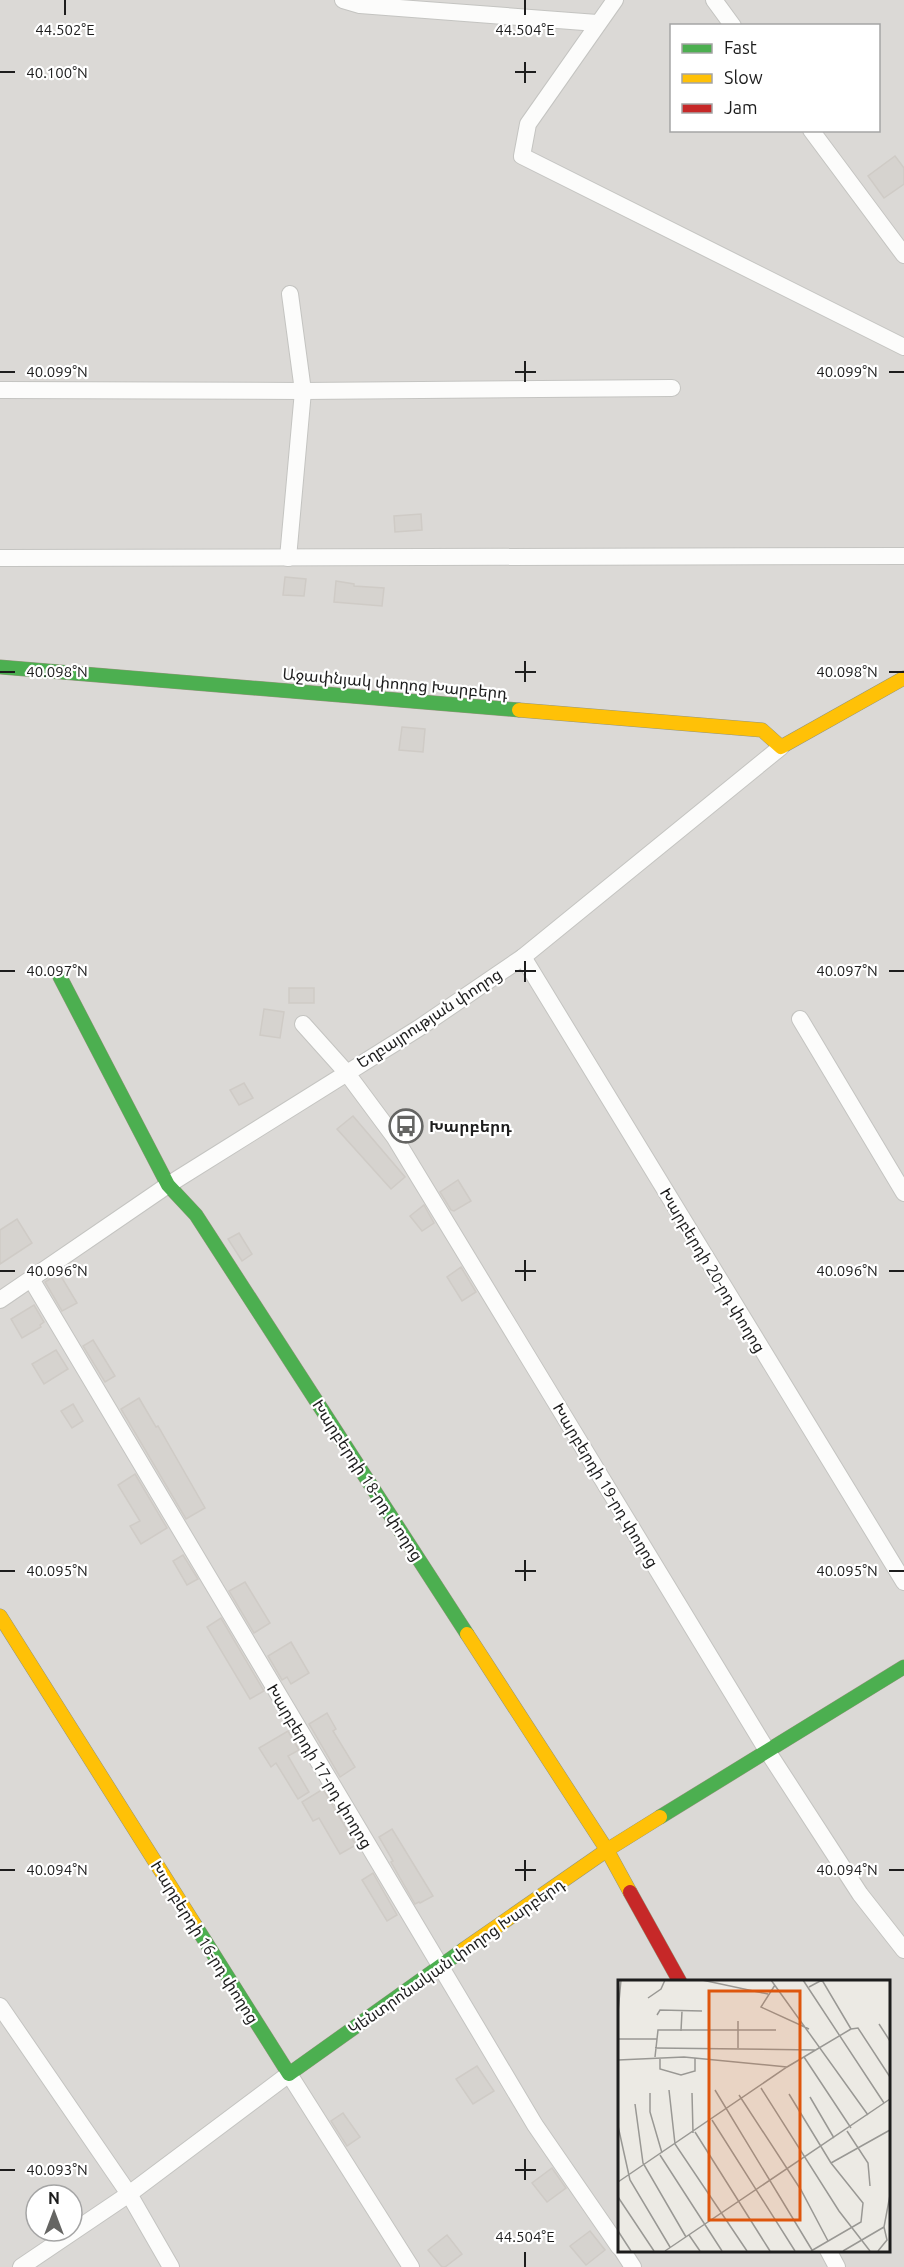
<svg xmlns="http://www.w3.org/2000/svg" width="904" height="2267" font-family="Ubuntu,'Noto Sans Armenian',sans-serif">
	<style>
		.residential { fill: #dbd9d6; fill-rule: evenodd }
		.building { fill: #d6d3cf; stroke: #cfcbc6; stroke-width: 1.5 }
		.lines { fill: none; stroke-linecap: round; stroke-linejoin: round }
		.street-casing { stroke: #c4c4c1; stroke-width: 18 }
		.fast-casing { stroke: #93957c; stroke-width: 15 }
		.slow-casing { stroke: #93957c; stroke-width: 15 }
		.jam-casing { stroke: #93957c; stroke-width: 15 }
		.street { stroke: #fcfcfb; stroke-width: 16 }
		.fast { stroke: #4caf50; stroke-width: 14 }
		.slow { stroke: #ffc107; stroke-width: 14 }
		.jam { stroke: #c62828; stroke-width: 14 }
		.ticks { fill: none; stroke: #1d1d1d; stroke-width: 2 }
		.labels { text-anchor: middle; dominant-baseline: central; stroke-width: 4.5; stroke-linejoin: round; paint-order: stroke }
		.street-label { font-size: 16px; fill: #1d1d1d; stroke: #fff }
		.poi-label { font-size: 16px; font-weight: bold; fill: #1d1d1d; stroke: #fff; text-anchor: start }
		.inset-road { fill: none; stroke: #999894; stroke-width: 1.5 }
		.view { fill: #de560d; fill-opacity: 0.15; stroke: #de560d; stroke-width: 3 }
		.inset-edge { fill: none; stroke: #1d1d1d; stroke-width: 3 }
		.ticks-label { font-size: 15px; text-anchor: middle; fill: #1d1d1d; stroke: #fff; stroke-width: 4.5; stroke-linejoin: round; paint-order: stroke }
	</style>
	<rect width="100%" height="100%" fill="#eceae4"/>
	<!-- residential -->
	<path class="residential" d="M 0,0 L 904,0 L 904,2267 L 0,2267 ZM 672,26 L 878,26 L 878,130 L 672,130 ZM 619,1982 L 888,1982 L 888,2250 L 619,2250 ZM 36,2195 L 72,2195 L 72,2231 L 36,2231 Z"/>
	<!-- building -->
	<g class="building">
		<polygon points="895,156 904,168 904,184 884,198 868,176"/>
		<polygon points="421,514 422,530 395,532 394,516"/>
		<polygon points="285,577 306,579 304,596 283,595"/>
		<polygon points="336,581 354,584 354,586 384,588 382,606 334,602"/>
		<polygon points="402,727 425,729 423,752 399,750"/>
		<rect x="289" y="988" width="25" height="15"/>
		<polygon points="264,1009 284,1012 280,1038 260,1035"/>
		<polygon points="244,1083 253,1098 239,1105 230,1090"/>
		<polygon points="353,1116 405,1177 391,1189 337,1129"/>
		<polygon points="458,1180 471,1201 454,1211 451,1210 440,1192"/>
		<polygon points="424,1205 434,1223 422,1231 410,1216"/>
		<polygon points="17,1219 32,1243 0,1264 0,1230"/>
		<polygon points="239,1233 252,1254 242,1261 228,1239"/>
		<polygon points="461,1267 476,1292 462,1301 447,1277"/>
		<polygon points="59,1273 77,1303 62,1311 45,1282"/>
		<polygon points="34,1305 44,1322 40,1325 41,1327 22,1338 11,1319"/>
		<polygon points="93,1340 115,1376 105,1382 83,1346"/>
		<polygon points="56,1350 68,1369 44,1384 32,1364"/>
		<polygon points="139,1398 156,1427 158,1426 205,1508 186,1519 121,1409"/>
		<polygon points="73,1404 83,1421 72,1428 61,1411"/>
		<polygon points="135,1474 167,1528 141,1544 130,1526 140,1521 118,1485"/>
		<polygon points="183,1555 198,1579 187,1585 173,1561"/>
		<polygon points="245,1582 270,1623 254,1633 229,1591"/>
		<polygon points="221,1618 264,1691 250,1699 207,1627"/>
		<polygon points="291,1642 309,1673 291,1684 287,1677 282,1680 268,1656"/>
		<polygon points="327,1713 336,1729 333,1731 355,1767 340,1777 309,1724"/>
		<polygon points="288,1731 299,1750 288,1756 309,1792 298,1799 276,1763 271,1767 259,1748"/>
		<polygon points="323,1789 356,1845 340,1854 319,1818 313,1821 302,1802"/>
		<polygon points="392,1829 433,1896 420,1903 419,1902 415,1904 391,1862 393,1861 379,1837"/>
		<polygon points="373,1873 397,1915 387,1921 362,1880"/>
		<polygon points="477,2066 494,2091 473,2104 456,2079"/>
		<polygon points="343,2113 360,2137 347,2146 331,2121"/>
		<polygon points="552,2168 566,2188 547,2202 532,2183"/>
		<polygon points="590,2231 605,2250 586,2265 570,2246"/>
		<polygon points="447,2235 462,2254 445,2267 442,2267 428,2250"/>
	</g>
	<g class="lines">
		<!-- street casing -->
		<g class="street-casing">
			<g id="street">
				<polyline points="343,0 360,5 597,23"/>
				<polyline points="615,0 528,124 522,156 904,347"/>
				<polyline points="714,0 733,26"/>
				<polyline points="811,130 904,255"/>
				<polyline points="0,390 303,391 672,388"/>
				<polyline points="0,558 904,556"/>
				<polyline points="288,558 303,391 290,294"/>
				<polyline points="523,957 904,1582"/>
				<polyline points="800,1019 904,1193"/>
				<polyline points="303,1024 346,1072 395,1138 768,1752 860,1894 904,1950"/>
				<polyline points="31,1279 535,2125 619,2247"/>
				<polyline points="0,1300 168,1185 419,1028 523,957 781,747"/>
				<polyline points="0,2006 129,2194 171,2267"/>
				<polyline points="622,2250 633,2267"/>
				<polyline points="828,2250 837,2267"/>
				<polyline points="21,2267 129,2194 289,2074 411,2267"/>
			</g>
		</g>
		<!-- fast casing -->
		<g class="fast-casing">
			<g id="fast">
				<polyline points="0,667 519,710"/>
				<polyline points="60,977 168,1185 196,1215 467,1634"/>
				<polyline points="660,1817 904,1667"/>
				<polyline points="195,1925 289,2074 463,1950"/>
			</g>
		</g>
		<!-- slow casing -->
		<g class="slow-casing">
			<g id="slow">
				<polyline points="519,710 762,730 781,747 904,678"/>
				<polyline points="0,1616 195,1925"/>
				<polyline points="467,1634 607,1850 630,1892"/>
				<polyline points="463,1950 607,1850 660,1817"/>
			</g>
		</g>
		<!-- jam casing -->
		<g class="jam-casing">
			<polyline id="jam" points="630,1892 680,1982"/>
		</g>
		<!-- street -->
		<use href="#street" class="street"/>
		<!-- fast -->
		<use href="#fast" class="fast"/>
		<!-- slow -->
		<use href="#slow" class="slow"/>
		<!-- jam -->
		<use href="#jam" class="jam"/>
	</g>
	<!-- ticks -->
	<path class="ticks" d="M 65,0 L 65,15M 525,0 L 525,15M 525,62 L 525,83M 0,72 L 15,72M 515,72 L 536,72M 525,361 L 525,382M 0,372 L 15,372M 515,372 L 536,372M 889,372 L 904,372M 525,661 L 525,682M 0,672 L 15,672M 515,672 L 536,672M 889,672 L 904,672M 525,961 L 525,982M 0,971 L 15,971M 515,971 L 536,971M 889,971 L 904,971M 525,1260 L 525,1281M 0,1271 L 15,1271M 515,1271 L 536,1271M 889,1271 L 904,1271M 525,1560 L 525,1581M 0,1571 L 15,1571M 515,1571 L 536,1571M 889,1571 L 904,1571M 525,1860 L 525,1881M 0,1870 L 15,1870M 515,1870 L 536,1870M 889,1870 L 904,1870M 525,2159 L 525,2180M 0,2170 L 15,2170M 515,2170 L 536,2170M 525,2252 L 525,2267"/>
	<!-- icons -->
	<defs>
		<g id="bus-ring" transform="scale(1.725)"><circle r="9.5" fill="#fff" stroke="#656563" stroke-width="1.5"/><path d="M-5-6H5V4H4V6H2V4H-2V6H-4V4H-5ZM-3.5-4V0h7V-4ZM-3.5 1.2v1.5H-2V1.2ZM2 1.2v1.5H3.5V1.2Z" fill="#656563"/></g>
	</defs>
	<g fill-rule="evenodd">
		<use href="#bus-ring" x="406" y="1126"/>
	</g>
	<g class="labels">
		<!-- street labels -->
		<g class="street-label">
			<text transform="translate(395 683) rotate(5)">Աջափնյակ փողոց Խարբերդ</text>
			<text transform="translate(429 1018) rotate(-33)">Եղբայրության փողոց</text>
			<text transform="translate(713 1270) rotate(59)">Խարբերդի 20-րդ փողոց</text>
			<text transform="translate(368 1480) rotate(57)">Խարբերդի 18-րդ փողոց</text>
			<text transform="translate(606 1485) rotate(59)">Խարբերդի 19-րդ փողոց</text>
			<text transform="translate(320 1766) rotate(59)">Խարբերդի 17-րդ փողոց</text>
			<text transform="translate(205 1942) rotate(58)">Խարբերդի 16-րդ փողոց</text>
			<text transform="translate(456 1956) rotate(-35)">Կենտրոնական փողոց Խարբերդ</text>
		</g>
		<!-- poi labels -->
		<g class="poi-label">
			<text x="429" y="1126">Խարբերդ</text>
		</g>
	</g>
	<!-- overview -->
	<g transform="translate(618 1980)">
		<rect width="272" height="272" fill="#eceae4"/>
		<path class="inset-road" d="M 84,0 L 150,14M 153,0 L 250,135M 185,0 L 266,123M 157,5 L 143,27 L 191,49M 191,7 L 204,0 L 233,49M 30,18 L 43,9 L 47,0M 0,32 L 3,0M 39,35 L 42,30 L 84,31M 261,44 L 272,61M 233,49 L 240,48 L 272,97M 63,51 L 64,31M 0,59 L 39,59M 37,68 L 197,70M 120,68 L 120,41M 37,77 L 40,50 L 158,50M 186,77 L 233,148M 42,78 L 42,89 L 63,95 L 77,91 L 77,78M 0,80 L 66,77 L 169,87M 143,108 L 221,231 L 252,271M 51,110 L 57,164 L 129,271M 97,110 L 194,270M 32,113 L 32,132 L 44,173M 74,113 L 75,153M 171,114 L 213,183 L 245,223 L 243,242 L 193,271M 121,115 L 183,210 L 210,261M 192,117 L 216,158M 17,124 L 25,183 L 68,257M 94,140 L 177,271M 0,146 L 12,200 L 52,267M 229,151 L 250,183 L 252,206M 77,152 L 152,271M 42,175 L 104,271M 213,183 L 272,150M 0,202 L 169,87 L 233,49M 0,217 L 36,271M 0,251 L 13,271M 71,255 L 82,271M 47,271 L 272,119M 225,271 L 266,247M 260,271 L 269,260 L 266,247 L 272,215"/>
		<path class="view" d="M 91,11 L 182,11 L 182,240 L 91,240 Z"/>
		<rect width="272" height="272" class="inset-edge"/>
	</g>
	<g class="ticks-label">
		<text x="65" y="35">44.502°E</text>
		<text x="525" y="35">44.504°E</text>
		<text x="57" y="78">40.100°N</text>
		<text x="57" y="377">40.099°N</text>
		<text x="847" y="377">40.099°N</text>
		<text x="57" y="677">40.098°N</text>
		<text x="847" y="677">40.098°N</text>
		<text x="57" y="976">40.097°N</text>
		<text x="847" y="976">40.097°N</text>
		<text x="57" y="1276">40.096°N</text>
		<text x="847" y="1276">40.096°N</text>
		<text x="57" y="1576">40.095°N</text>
		<text x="847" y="1576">40.095°N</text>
		<text x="57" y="1875">40.094°N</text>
		<text x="847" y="1875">40.094°N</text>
		<text x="57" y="2175">40.093°N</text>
		<text x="525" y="2242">44.504°E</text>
	</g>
	<!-- legend -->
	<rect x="670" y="24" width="210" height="108" fill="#ffffff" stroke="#a5a5a5" stroke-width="1.5"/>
	<rect x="682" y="44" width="30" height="9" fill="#4caf50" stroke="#a5a5a5" stroke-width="1.5"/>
	<text x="724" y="54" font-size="18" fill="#1d1d1d">Fast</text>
	<rect x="682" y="74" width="30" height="9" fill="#ffc107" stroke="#a5a5a5" stroke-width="1.5"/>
	<text x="724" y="84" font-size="18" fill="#1d1d1d">Slow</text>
	<rect x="682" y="104" width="30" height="9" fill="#c62828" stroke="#a5a5a5" stroke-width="1.5"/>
	<text x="724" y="114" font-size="18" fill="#1d1d1d">Jam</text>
	<!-- north arrow -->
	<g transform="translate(54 2213)"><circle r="28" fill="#ffffff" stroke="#a5a5a5" stroke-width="1.5"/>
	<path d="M0-4.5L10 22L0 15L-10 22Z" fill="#656563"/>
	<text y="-9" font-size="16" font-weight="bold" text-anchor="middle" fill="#1d1d1d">N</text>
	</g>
</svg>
